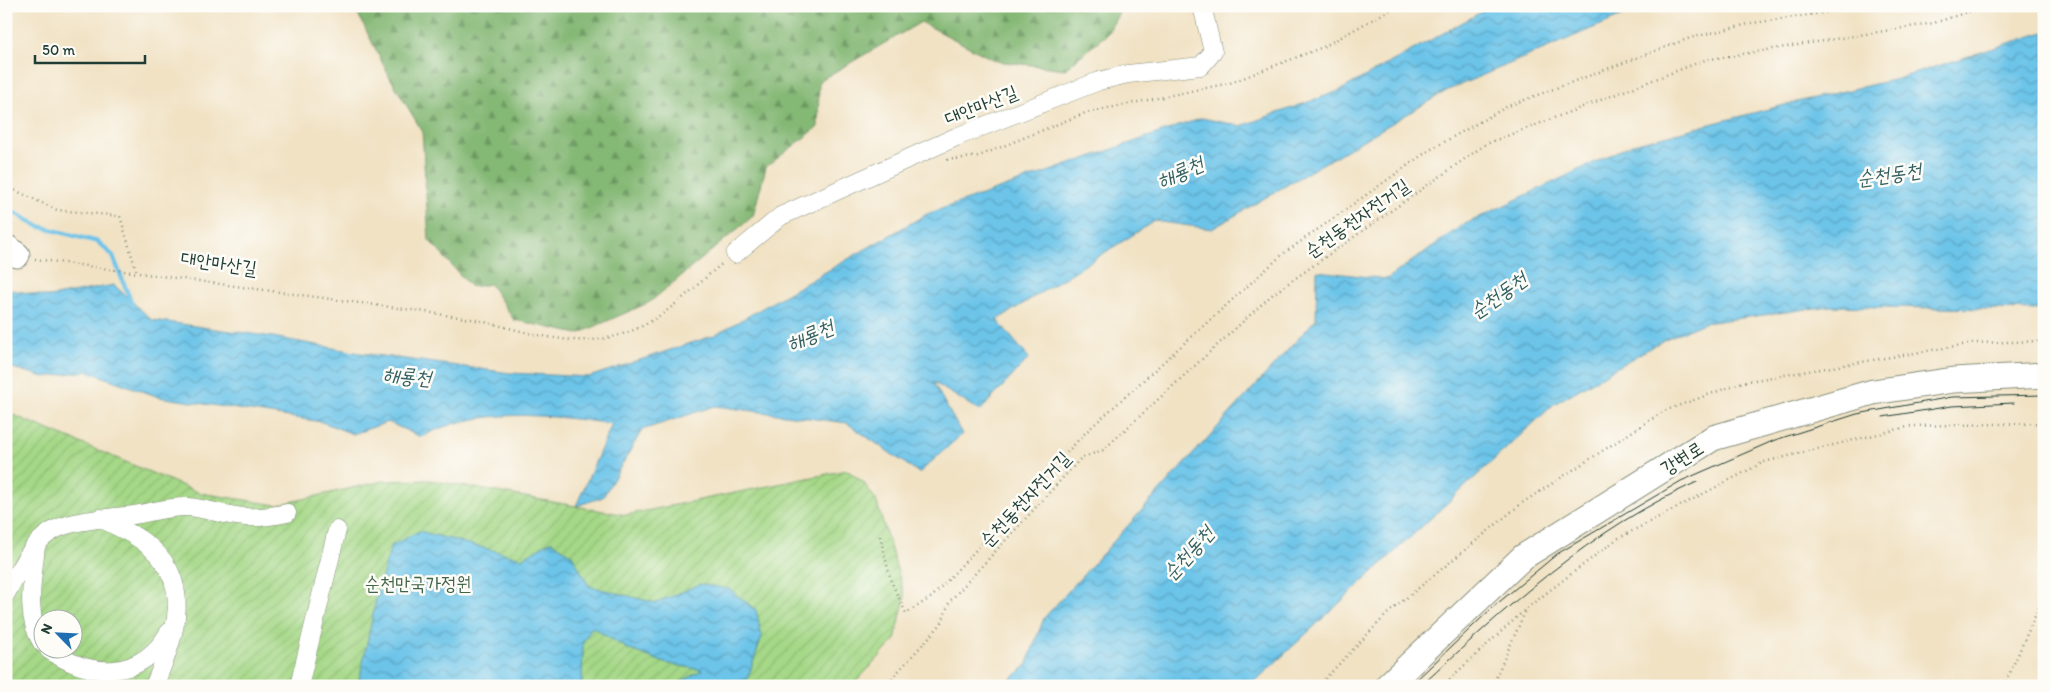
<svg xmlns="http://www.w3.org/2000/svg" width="2050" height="692" font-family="Itim,'Poor Story',sans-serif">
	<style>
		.forest { fill: url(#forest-firs); stroke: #527a54 }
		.garden { fill: url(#garden-furrows); stroke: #628a5e; fill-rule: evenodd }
		.water { fill: url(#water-waves); stroke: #46808e }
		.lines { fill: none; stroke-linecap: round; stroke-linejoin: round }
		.stream { stroke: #6cc4e9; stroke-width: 4.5 }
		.street-casing { stroke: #88907c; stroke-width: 19 }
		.secondary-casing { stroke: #88907c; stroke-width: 27 }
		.path { stroke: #88907c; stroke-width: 2.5; stroke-dasharray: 1 4; stroke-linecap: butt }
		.street { stroke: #fff; stroke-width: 18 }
		.secondary { stroke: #fff; stroke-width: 25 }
		.tram { stroke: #1f3d34; stroke-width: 1 }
		.labels { text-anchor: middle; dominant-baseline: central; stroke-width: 5; stroke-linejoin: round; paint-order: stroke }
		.street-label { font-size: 19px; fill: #1f3d34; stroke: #fdfcf7 }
		.park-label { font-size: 19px; fill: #406449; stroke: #fdfcf7 }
		.water-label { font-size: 20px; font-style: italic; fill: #325f61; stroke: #fdfcf7 }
	</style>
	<defs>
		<pattern id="forest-firs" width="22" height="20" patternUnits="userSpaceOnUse" patternTransform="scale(1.25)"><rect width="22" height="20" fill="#84b874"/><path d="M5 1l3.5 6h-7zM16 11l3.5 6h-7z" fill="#6b9760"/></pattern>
		<pattern id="garden-furrows" width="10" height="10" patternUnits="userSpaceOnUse" patternTransform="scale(1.25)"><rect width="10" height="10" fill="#a5d887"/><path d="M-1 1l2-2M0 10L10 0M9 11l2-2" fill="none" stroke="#8eba75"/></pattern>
		<pattern id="water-waves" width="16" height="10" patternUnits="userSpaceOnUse" patternTransform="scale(1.25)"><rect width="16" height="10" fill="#6cc4e9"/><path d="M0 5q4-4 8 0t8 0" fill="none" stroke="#58a0be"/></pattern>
	</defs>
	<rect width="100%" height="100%" fill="#fdfcf7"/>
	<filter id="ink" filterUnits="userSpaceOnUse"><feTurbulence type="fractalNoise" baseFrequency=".02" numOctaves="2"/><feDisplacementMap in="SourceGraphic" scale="10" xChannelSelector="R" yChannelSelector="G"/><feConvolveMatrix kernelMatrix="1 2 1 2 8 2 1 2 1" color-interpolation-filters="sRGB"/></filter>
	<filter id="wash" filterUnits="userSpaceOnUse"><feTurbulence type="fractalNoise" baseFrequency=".0096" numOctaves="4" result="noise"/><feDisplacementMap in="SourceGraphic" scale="20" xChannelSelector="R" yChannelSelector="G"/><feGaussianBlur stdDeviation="1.12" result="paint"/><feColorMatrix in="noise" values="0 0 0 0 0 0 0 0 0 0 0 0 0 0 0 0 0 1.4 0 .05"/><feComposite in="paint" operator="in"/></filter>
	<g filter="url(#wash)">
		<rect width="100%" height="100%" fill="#f1e2c4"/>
		<!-- forest -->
		<polygon class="forest" points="354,6 1123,6 1107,34 1065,69 996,61 921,22 819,81 818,127 766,167 753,216 650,302 578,334 514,320 490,284 471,287 429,240 422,131 388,74"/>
		<!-- garden -->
		<path class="garden" d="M 6,412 L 200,493 L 277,505 L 383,481 L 430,480 L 626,515 L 847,470 L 863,482 L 876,500 L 905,596 L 895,640 L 852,686 L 6,686 ZM 42,620 L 72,620 L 72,650 L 42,650 Z"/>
		<!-- water -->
		<g class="water">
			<path d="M 1492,6 L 1645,6 L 1448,90 L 1212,229 L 1155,221 L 997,320 L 1029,358 L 980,411 L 933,382 L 962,434 L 919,473 L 847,423 L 715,406 L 642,430 L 603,497 L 576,506 L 612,424 C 551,415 478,406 421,437 L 388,422 L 353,434 L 322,422 L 159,397 L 87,371 L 44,377 L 6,366 L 6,289 L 50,297 L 114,285 L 152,320 L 273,337 L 360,353 L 510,373 L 589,377 L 715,335 L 927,214 L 1202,118 L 1241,126 L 1339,91 Z"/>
			<polygon points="2044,32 2044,310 1830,306 1704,323 1665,339 1554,404 1250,686 1003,686 1026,666 1044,618 1316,319 1317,271 1387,279 1461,226 1633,144 1792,103 1897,79"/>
			<polygon points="419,531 522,558 551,541 572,555 589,586 656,603 700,584 729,589 756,610 762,636 745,686 674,686 702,670 665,663 628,649 592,627 583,642 582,686 358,686 378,590 391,546"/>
		</g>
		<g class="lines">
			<!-- stream -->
			<polyline class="stream" points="6,208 38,226 98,242 113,256 132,304"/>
		</g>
	</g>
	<g filter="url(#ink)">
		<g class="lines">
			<!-- street casing -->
			<g class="street-casing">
				<g id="street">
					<polyline points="735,254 781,216 956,137 1099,81 1128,74 1201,66 1213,52 1202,6"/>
					<path d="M 100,518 C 113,525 129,531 141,540 C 197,578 176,635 154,686"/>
					<path d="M 36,546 C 33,577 24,615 42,643"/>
					<path d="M 6,594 C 42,524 50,524 126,516 C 147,514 167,506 189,507 C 208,509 226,516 245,517 C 259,518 273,516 287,513"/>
					<path d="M 49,650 C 92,679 141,680 169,632"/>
					<polyline points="299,686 337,530"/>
				</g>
			</g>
			<!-- secondary casing -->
			<g class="secondary-casing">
				<g id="secondary">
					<polyline points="6,247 17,255"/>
					<polyline points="1387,686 1523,557 1713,438 1873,392 1954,380 2044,375"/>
				</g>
			</g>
			<!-- path -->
			<g class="path">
				<polyline points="947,160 979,156 1085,113 1230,83 1323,47 1397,6"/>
				<polyline points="6,186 57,210 120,216 137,273"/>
				<path d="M 35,259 L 427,312 C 443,315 460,317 476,320 C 535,333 587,356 646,324 C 674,309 698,283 723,263"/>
				<polyline points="880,536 891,581 906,613 932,597 1086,432 1283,254 1428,151 1508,106 1690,38 1753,23 1872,6"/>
				<polyline points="885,686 942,623 949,602 1081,458 1103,450 1273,294 1486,144 1705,60 1934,23 1986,6"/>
				<polyline points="1318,686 1387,614 1522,503 1664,411 1743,382 1974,343 2044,341"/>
				<polyline points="1442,686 1528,607 1617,539 1764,462 1911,426 2044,423"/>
				<polyline points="1492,686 1526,610"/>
				<polyline points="2004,686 2044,596"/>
			</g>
			<!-- street -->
			<use href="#street" class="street"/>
			<!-- secondary -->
			<use href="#secondary" class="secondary"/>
			<!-- tram -->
			<g class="tram">
				<polyline points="1883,417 1952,406 2014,403"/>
				<polyline points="1410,686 1492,608 1557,554 1681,481 1775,440 1857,414 1952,397 2044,395"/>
				<path d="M 1421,686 C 1505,608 1591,529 1697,482"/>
			</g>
		</g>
	</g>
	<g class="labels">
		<!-- street labels -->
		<g class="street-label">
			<text transform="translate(981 105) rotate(-22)">대안마산길</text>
			<text transform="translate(1357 218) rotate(-35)">순천동천자전거길</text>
			<text transform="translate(219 263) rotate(8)">대안마산길</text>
			<text transform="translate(1682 458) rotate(-32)">강변로</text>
			<text transform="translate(1025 499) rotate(-47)">순천동천자전거길</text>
		</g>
		<!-- park labels -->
		<g class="park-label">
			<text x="418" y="583">순천만국가정원</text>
		</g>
		<!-- water labels -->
		<g class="water-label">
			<text transform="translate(1180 172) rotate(-24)">해룡천</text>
			<text transform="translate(1889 174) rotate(-8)">순천동천</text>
			<text transform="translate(1498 295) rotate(-35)">순천동천</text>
			<text transform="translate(810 335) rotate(-23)">해룡천</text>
			<text transform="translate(407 376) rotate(5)">해룡천</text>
			<text transform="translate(1188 553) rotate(-48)">순천동천</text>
		</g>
	</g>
	<!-- margin -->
	<rect width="2050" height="692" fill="none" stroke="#fdfcf7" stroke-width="25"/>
	<!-- north arrow -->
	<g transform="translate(58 634) rotate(294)"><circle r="24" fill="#fdfcf7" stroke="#a4b0a9"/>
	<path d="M0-4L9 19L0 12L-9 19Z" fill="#1f6fb2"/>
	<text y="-8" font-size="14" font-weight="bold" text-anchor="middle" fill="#1f3d34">N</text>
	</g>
	<!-- scale -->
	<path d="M35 55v8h110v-8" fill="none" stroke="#1f3d34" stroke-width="2.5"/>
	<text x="42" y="55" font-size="15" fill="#1f3d34" stroke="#fdfcf7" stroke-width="4" paint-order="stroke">50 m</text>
</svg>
